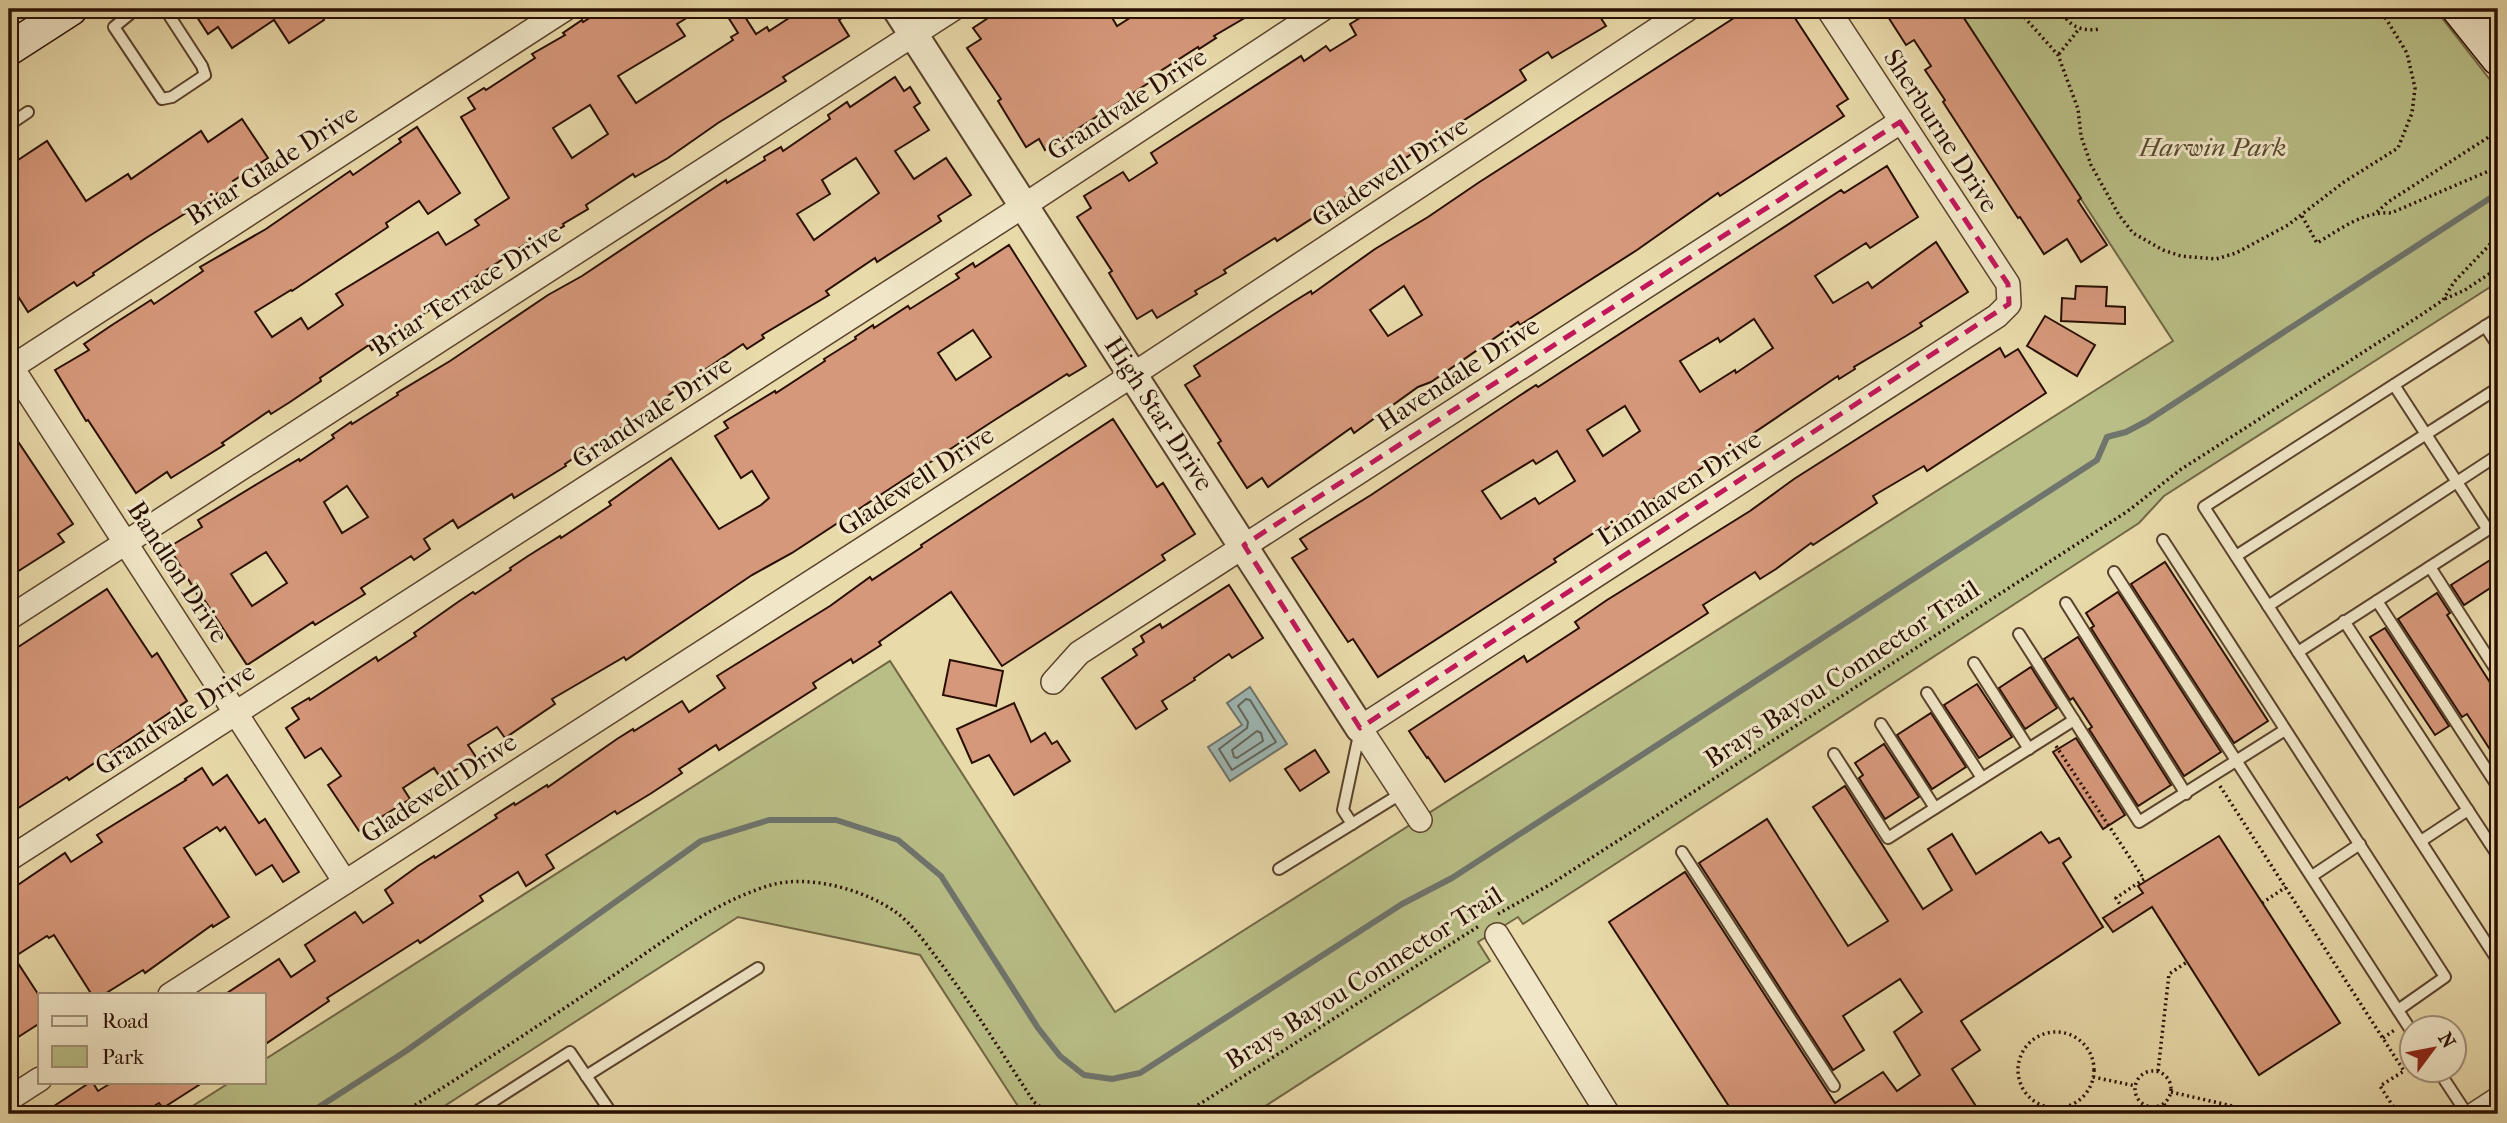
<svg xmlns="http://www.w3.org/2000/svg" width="2507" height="1123" font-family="'IM FELL French Canon',serif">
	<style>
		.green { fill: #b9be86; stroke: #716644; stroke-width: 2 }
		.water { fill: #9db8b4; stroke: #6f746d; stroke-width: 2 }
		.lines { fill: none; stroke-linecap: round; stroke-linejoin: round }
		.shore { stroke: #63645b; stroke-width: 2 }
		.stream { stroke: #6f746d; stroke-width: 6 }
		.building { fill: #d6987b; stroke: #290f02; stroke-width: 2; fill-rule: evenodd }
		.service-casing { stroke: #59422c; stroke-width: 14 }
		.minor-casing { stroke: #59422c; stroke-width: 26 }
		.tertiary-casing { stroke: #59422c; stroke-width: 32 }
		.secondary-casing { stroke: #290f02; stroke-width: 35 }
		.path { stroke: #290f02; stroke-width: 3.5; stroke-dasharray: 2 3.5; stroke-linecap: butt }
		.service { stroke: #f1e7c8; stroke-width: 10 }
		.minor { stroke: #f1e7c8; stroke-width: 23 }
		.tertiary { stroke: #f1e7c8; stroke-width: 28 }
		.secondary { stroke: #f1e7c8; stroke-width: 32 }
		.marked { fill: none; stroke: #c2185b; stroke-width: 5; stroke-dasharray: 14 9; stroke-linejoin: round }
		.labels { text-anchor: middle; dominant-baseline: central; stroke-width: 6; stroke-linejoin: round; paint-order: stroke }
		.street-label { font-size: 26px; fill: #290f02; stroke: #f1e7c8 }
		.park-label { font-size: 26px; font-style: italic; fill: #5b4c30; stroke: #f1e7c8 }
	</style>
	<rect width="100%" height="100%" fill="#e9daaa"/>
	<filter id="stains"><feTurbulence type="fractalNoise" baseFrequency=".00286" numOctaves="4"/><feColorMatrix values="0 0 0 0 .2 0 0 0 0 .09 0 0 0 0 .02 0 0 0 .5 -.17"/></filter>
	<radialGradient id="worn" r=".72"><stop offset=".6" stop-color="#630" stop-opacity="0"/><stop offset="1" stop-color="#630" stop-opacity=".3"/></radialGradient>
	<!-- green -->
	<polygon class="green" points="1958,9 2435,9 2498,90 2498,282 2164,496 2139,523 1523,924 1518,917 1478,942 1490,961 1253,1114 1023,1114 920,955 738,917 432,1114 180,1114 229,1083 264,1083 264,1060 890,661 1115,1012 2173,341"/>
	<!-- water -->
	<polygon class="water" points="1250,687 1287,744 1230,781 1208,747 1242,725 1227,703"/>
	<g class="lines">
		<!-- shore -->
		<g class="shore">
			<polygon points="1246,699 1250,700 1276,742 1232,770 1219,749 1247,728 1248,722 1238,706"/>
			<polygon points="1257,731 1261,733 1263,741 1237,758 1234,757 1232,750"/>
		</g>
		<!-- stream -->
		<polyline class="stream" points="308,1114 406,1051 701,841 769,820 836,820 898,840 941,876 1038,1028 1060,1056 1084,1075 1112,1079 1140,1073 1402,904 1452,878 2097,460 2107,437 2126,432 2147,421 2498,193"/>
	</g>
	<!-- building -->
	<g class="building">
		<polygon points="210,9 317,9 324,20 289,43 274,20 232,48 218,27 208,34 197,17"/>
		<path d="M 604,9 L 701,9 L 677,24 L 685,36 L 618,76 L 636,103 L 733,40 L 731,37 L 738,33 L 723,9 L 740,9 L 756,34 L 767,27 L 769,31 L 803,9 L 857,9 L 839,20 L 849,36 L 783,77 L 786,81 L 718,123 L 668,158 L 635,177 L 633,174 L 586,205 L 588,209 L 563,224 L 564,226 L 535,243 L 533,239 L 452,293 L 454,295 L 388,336 L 389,338 L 372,350 L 369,345 L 320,378 L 321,381 L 290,402 L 271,414 L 269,411 L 222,443 L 224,445 L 171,478 L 167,472 L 136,493 L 88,420 L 86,421 L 55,370 L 89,350 L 84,344 L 112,325 L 151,300 L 154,304 L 203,271 L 200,267 L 266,229 L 350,171 L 353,175 L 401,142 L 399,139 L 417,127 L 460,193 L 428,214 L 419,201 L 386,223 L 388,227 L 292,291 L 291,290 L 255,312 L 272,337 L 301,318 L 308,329 L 343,305 L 336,294 L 438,232 L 446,245 L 479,225 L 475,220 L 509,198 L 461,117 L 475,109 L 468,98 L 484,88 L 486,90 L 535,58 L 532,54 L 565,35 L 563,33 L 582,20 L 583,22 ZM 590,105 L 608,134 L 572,158 L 553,128 Z"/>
		<polygon points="1002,9 1107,9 1117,26 1144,9 1260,9 1214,36 1216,38 1199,49 1198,47 1148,79 1150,82 1045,150 1039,139 1026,147 998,101 1001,99 967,48 981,39 973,28"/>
		<polygon points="1375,9 1595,9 1606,26 1552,58 1548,52 1520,70 1526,80 1277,241 1275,238 1224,270 1226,273 1195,291 1197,294 1157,318 1152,310 1137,319 1109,273 1112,271 1077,217 1091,208 1084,196 1123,172 1129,181 1157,163 1151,153 1301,56 1304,61 1326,46 1330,51 1356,35 1350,24"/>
		<path d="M 1748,9 L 1789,9 L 1848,99 L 1837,106 L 1844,116 L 1720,196 L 1718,193 L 1637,250 L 1520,325 L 1518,322 L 1431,382 L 1418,387 L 1354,433 L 1351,428 L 1268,487 L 1262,478 L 1247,488 L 1218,443 L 1221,441 L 1185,385 L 1200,376 L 1194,366 L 1293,302 L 1311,291 L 1312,294 L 1375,249 L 1428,217 L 1478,183 ZM 1404,286 L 1422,315 L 1388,336 L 1370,310 Z"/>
		<polygon points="1883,9 1958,9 2081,198 2078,201 2107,245 2081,262 2067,239 2044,254 2020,217 2018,218 1943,102 1945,100 1925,70 1931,66 1914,40 1906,45"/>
		<path d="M 895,77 L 904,91 L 910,87 L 920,103 L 914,107 L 929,130 L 895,151 L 914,179 L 946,158 L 971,195 L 938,216 L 941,221 L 877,262 L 875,258 L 826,291 L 829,295 L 762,335 L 764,338 L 747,349 L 743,344 L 706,369 L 708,372 L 681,390 L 679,388 L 612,434 L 611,433 L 565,464 L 566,466 L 514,498 L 512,494 L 458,528 L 453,520 L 424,539 L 430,549 L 414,560 L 411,556 L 361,588 L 365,594 L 315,625 L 313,622 L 247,665 L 203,598 L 200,599 L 169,547 L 202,527 L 198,520 L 267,478 L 299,459 L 300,461 L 334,438 L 332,435 L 351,422 L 352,424 L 398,395 L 397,393 L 450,361 L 548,295 L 582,276 L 726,180 L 727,183 L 765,160 L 764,157 L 781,147 L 783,151 L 830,119 L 828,115 L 847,102 L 850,107 ZM 856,158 L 879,193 L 814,240 L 797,214 L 830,194 L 822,180 ZM 347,486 L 368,517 L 342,533 L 324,502 ZM 266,552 L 287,583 L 252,606 L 231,574 Z"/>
		<polygon points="242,119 268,158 233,181 236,185 220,195 218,193 146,238 93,273 94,275 77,286 74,282 28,312 9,282 9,166 47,141 86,201 128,174 131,179 201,131 208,142"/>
		<path d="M 1887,166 L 1918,217 L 1870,248 L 1866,243 L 1815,276 L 1833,303 L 1868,282 L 1872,288 L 1936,242 L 1968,292 L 1920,323 L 1922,326 L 1906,336 L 1854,367 L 1855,369 L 1839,379 L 1838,376 L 1690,476 L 1605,530 L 1603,527 L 1554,559 L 1556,562 L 1378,677 L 1353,639 L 1348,642 L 1292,558 L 1307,549 L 1300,539 L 1371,495 L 1519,396 L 1536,385 L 1538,387 L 1841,190 L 1844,193 ZM 1754,319 L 1773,348 L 1736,373 L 1735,370 L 1700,392 L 1680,361 L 1718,338 L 1720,342 ZM 1625,406 L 1640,431 L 1603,456 L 1587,430 ZM 1557,451 L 1575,481 L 1539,504 L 1535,498 L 1501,519 L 1482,491 L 1533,460 L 1536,464 Z"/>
		<path d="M 1009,245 L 1086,366 L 1069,376 L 1067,374 L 990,423 L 792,553 L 752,575 L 626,660 L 624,657 L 552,699 L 555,704 L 505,738 L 497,727 L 468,745 L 476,757 L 441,779 L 434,768 L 403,788 L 410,799 L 359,831 L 328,785 L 341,776 L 321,748 L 305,758 L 286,728 L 299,719 L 292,708 L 309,698 L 310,700 L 376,657 L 378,661 L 416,636 L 414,633 L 458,602 L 473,592 L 475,594 L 511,570 L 510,568 L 528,556 L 560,536 L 561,538 L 611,505 L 609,502 L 671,458 L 719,529 L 761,505 L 769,498 L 752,471 L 741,478 L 715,436 L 728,428 L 724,422 L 775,391 L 776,393 L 825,361 L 824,359 L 856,339 L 855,337 L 873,325 L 874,328 L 908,306 L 910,309 L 959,278 L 956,274 L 973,263 L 975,267 ZM 973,330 L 991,357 L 956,380 L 938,353 Z"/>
		<polygon points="2076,286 2107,287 2106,306 2125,307 2125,324 2061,321 2062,298 2075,299"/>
		<polygon points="2045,316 2095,345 2077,376 2027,346"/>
		<polygon points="2000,348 2005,357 2018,349 2046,393 1927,471 1924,466 1873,496 1877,503 1813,545 1811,543 1776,569 1760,579 1755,572 1703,605 1708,613 1445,782 1428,757 1427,758 1409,731 1524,656 1527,662 1579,628 1575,622 1607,600 1750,511 1794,479"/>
		<polygon points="1113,419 1157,487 1163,483 1195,534 1162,555 1165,560 1002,666 951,592 879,642 881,645 853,663 851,659 813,683 816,688 719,750 716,745 679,769 682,773 650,794 617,814 615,811 546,855 554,868 526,886 518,872 480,896 483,901 420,943 418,940 327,998 329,1001 264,1045 264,995 224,995 279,959 291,977 315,961 305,945 355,912 363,923 393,903 385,890 418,866 434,856 435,858 497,818 495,815 514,803 515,805 547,785 548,787 617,739 633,729 634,731 682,701 689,712 725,688 717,676 830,606 870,577 872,580 922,547 921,545"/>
		<polygon points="9,428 73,524 58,534 64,542 9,577"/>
		<polygon points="2498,555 2498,583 2464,605 2451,585"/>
		<polygon points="2165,562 2268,721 2234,743 2131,584"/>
		<polygon points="1229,585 1263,638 1232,658 1229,654 1194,678 1195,680 1162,701 1167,709 1136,729 1102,678 1137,655 1133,649 1144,642 1141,636 1160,624 1162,628"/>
		<polygon points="107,589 152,657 157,653 187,701 69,780 67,777 9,814 9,653"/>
		<polygon points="2118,592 2221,752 2184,776 2091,628 2094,626 2086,613"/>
		<polygon points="2437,593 2450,613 2447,615 2498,695 2498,762 2467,714 2462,717 2398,619"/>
		<polygon points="2385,628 2449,726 2435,735 2370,637"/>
		<polygon points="2078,637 2171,785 2138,806 2089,729 2092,727 2073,698 2070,700 2044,659"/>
		<polygon points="950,660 1003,671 996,706 943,695"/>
		<polygon points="2031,667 2057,708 2025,729 1999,688"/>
		<polygon points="1977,684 2012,737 1979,758 1944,705"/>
		<polygon points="1014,703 1031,742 1045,733 1052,744 1057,741 1070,761 1014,795 989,755 972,763 957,729"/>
		<polygon points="1931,713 1966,767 1932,789 1897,735"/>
		<polygon points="2076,738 2125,815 2103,829 2053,752"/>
		<polygon points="1884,744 1919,797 1885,819 1859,778 1863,775 1855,763"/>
		<polygon points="1315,750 1329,772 1300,791 1285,769"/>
		<polygon points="202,768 213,785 227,775 259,823 265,819 299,872 283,882 272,865 256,875 225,827 220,831 217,827 184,848 229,917 213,927 212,925 145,973 143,970 103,995 92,995 54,935 49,938 47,936 14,957 40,997 40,1023 9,1043 9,891 65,853 71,862 102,842 97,835 186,780 185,779"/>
		<polygon points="1845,786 1923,909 1952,890 1928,849 1952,834 1976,874 2041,832 2049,843 2059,838 2071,857 2063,863 2103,927 1961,1021 1980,1050 1952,1069 1981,1114 1734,1114 1609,922 1685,872 1835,1103 1883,1072 1897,1091 1920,1075 1894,1032 1922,1012 1900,979 1843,1016 1864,1050 1833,1070 1699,863 1767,819 1848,946 1888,921 1813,807"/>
		<polygon points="2219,836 2340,1023 2259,1075 2152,907 2113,932 2103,918 2143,893 2138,886"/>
		<polygon points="89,1083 93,1083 98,1091 111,1083 202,1083 163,1108 159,1103 141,1114 42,1114"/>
	</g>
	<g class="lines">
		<!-- service casing -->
		<g class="service-casing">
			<g id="service">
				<polyline points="136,9 114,27 162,99 172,97 205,75 202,66 165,9"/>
				<polyline points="9,125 28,112"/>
				<polyline points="2498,318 2204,507 2498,961"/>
				<polyline points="2485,326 2498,346"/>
				<polyline points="2394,385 2488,530"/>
				<polyline points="2163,540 2445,977 2398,1010"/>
				<polyline points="2236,556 2498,388"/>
				<polyline points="2430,567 2498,673"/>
				<polyline points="2114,572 2412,1032"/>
				<polyline points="2377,601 2498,787"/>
				<polyline points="2066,603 2186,794"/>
				<polyline points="2268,606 2498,455"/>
				<polyline points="2344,621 2498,856"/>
				<polyline points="2019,634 2139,822 2285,730"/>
				<polyline points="2298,652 2498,523"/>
				<polyline points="1974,663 2029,749"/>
				<polyline points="1927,693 1982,778"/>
				<polyline points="1881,724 1935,808"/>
				<polyline points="1834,754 1888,838 2074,720"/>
				<polyline points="1352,824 1343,810 1360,730"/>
				<polyline points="2421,841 2468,810"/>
				<polyline points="1682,852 1834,1086"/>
				<polyline points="1279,869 1402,793"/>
				<polyline points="2312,876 2360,844"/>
				<polyline points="2438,1070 2467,1114"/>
				<polyline points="586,1076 758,968"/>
				<polyline points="473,1114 570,1052 612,1114"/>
			</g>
		</g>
		<!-- minor casing -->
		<g class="minor-casing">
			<g id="minor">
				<polyline points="9,363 345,882"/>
				<polyline points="9,369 565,9"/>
				<polyline points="9,618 953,9"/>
				<polyline points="1053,682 1079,653 1900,122"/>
				<polyline points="1420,820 1360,728 1997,316 2009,304 2008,284 1828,9"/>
				<polyline points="9,859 1025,205 1323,9"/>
				<polyline points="1497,935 1608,1114"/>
				<polyline points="170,995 1134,374 1688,9"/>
				<polyline points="9,1099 40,1079"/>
				<polyline points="2475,1114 2498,1099"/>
			</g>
		</g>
		<!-- tertiary casing -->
		<g class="tertiary-casing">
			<polyline id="tertiary" points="897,9 1360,728"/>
		</g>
		<!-- secondary casing -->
		<g class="secondary-casing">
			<g id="secondary">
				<polyline points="2458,9 2498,59"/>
				<polyline points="2490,9 2498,20"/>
				<polyline points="9,49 71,9"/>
			</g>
		</g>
		<!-- path -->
		<g class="path">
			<polyline points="2017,9 2058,55 2078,109 2081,136 2091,165 2119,215 2133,233 2163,250 2181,256 2216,259 2236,253 2288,225 2344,182 2398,148 2412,113 2415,88 2407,53 2380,9"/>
			<path d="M 2061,9 C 2067,26 2082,32 2099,29"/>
			<polyline points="2059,54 2079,29"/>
			<polyline points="2377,212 2388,202 2498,131"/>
			<path d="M 2302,216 L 2317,243 C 2341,229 2363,211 2391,213 L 2498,167"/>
			<polyline points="2445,299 2465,290 2498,268"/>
			<polyline points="2056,746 2144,879 2116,898 2121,906"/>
			<polyline points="2220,786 2404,1071 2380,1086 2398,1114"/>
			<polyline points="2262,903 2286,887"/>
			<polyline points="1498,914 1551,884 2128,511 2180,470 2421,315 2443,300 2454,282 2498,236"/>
			<circle cx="2056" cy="1070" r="38"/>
			<polyline points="2383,1038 2396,1029"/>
			<polyline points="2158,1071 2169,974 2187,962"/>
			<circle cx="2153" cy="1089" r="18"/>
			<polyline points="2093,1077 2136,1086"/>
			<polyline points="2171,1092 2267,1114"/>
			<polyline points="2164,1104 2170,1114"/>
			<path d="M 401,1114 C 473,1069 544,1022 614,975 C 663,942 713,902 771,885 C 809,874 866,890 897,913 C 913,925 927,945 939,961 C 973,1006 1003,1055 1034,1102 L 1050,1114"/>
			<polyline points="1184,1114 1479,926"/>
			<polyline points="2150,1114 2152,1107"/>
		</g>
		<!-- service -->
		<use href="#service" class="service"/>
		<!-- minor -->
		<use href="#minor" class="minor"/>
		<!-- tertiary -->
		<use href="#tertiary" class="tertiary"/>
		<!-- secondary -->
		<use href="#secondary" class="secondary"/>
	</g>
	<!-- marked area -->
	<path class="marked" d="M 1900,122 L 2008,284 L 2009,304 L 1360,728 L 1244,545 Z"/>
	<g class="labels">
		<!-- street labels -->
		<g class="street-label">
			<text transform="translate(1127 104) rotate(-33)">Grandvale Drive</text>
			<text transform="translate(1941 131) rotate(57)">Sherburne Drive</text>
			<text transform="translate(272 165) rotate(-33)">Briar Glade Drive</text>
			<text transform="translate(1390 172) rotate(-33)">Gladewell Drive</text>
			<text transform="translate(466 290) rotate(-33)">Briar Terrace Drive</text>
			<text transform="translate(1458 374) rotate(-33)">Havendale Drive</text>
			<text transform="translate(652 412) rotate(-33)">Grandvale Drive</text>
			<text transform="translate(1159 414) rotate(57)">High Star Drive</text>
			<text transform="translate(916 481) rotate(-33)">Gladewell Drive</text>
			<text transform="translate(1679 488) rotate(-33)">Linnhaven Drive</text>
			<text transform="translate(178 572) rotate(57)">Bandlon Drive</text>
			<text transform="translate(1842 674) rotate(-33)">Brays Bayou Connector Trail</text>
			<text transform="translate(175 719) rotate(-33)">Grandvale Drive</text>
			<text transform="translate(439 788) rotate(-33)">Gladewell Drive</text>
			<text transform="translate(1364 978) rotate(-32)">Brays Bayou Connector Trail</text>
		</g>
		<!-- park labels -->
		<g class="park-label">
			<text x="2213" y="147">Harwin Park</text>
		</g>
	</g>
	<!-- margin -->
	<rect width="2507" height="1123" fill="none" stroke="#e9daaa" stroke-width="35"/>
	<rect x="10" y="10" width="2486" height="1102" fill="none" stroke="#290f02" stroke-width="3.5"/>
	<rect x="18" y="18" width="2472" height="1088" fill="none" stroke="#290f02" stroke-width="2"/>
	<!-- legend -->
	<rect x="38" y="993" width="228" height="91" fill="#f1e7c8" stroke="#a19179" stroke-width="2"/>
	<rect x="52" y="1016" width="35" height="10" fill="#f1e7c8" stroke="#a19179" stroke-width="2"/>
	<text x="102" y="1028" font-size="21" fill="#290f02">Road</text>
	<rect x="52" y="1046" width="35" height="21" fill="#b9be86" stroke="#a19179" stroke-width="2"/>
	<text x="102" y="1064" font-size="21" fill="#290f02">Park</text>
	<!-- north arrow -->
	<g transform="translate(2433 1049) rotate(58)"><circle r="33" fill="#f1e7c8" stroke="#a19179" stroke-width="2"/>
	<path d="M0-5L12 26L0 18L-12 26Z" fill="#8f2418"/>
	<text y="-10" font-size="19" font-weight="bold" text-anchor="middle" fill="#290f02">N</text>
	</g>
	<rect width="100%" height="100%" filter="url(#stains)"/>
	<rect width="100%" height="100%" fill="url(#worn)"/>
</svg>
